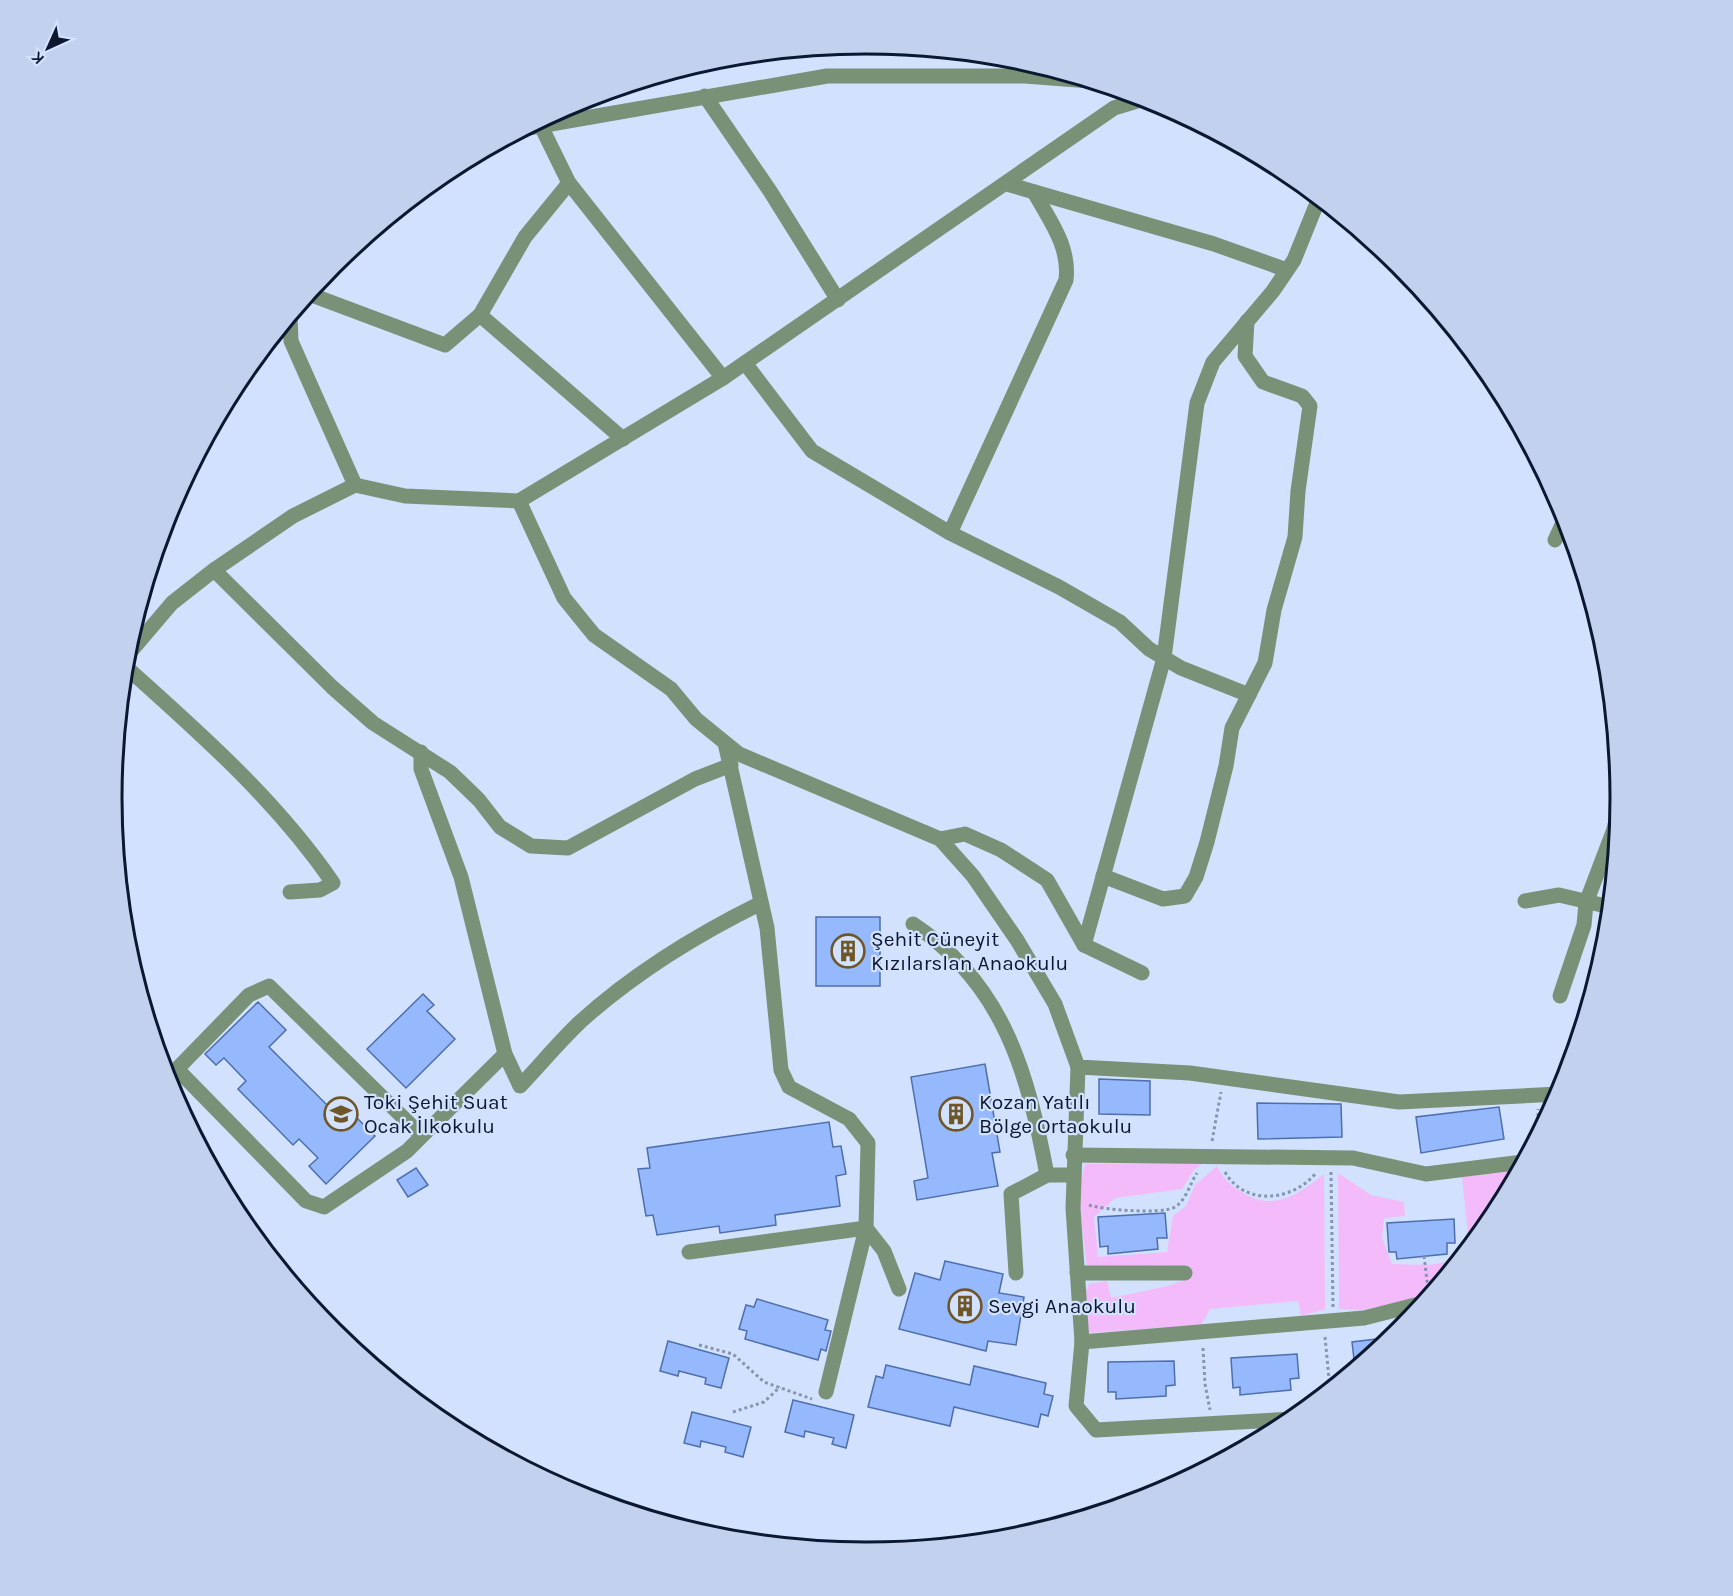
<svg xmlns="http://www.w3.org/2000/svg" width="1733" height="1596" viewBox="0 0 1733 1596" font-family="Karla,sans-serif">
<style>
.green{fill:#f3bbfa}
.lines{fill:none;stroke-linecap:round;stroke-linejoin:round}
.stream{stroke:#54cbd5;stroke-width:5}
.building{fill:#95b9fc;stroke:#4e6eac;stroke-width:1.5}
.path{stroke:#8694af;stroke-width:3;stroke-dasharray:3 3;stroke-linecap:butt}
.minor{stroke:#799177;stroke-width:15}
.labels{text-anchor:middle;stroke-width:4.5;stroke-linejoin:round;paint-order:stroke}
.poi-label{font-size:21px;fill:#0b1830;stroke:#d2e1fd;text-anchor:start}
.rim{fill:none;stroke:#0b1830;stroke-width:3}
</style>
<rect width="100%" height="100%" fill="#d2e1fd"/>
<g class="green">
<path d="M1203 1163 1194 1170 1182 1189 1115 1198 1094 1217 1098 1257 1167 1252 1173 1216 1186 1206 1195 1185 1217 1166C1224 1180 1230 1185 1243 1193 1274 1212 1299 1194 1324 1174L1325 1309 1301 1316 1298 1301 1210 1309 1201 1325 1087 1333 1086 1291 1089 1284 1107 1281 1111 1298 1168 1286 1190 1278 1188 1265 1087 1267 1078 1193 1085 1164Z"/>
<path d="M1519 1170 1494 1217 1432 1293 1395 1304 1361 1310 1339 1309 1338 1173 1371 1195 1404 1202 1405 1216 1384 1218 1382 1238 1392 1264C1423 1264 1448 1271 1469 1244L1462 1177Z"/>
</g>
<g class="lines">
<polyline class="stream" points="660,76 772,57 846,52 1005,57"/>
</g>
<g class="building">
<rect x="816" y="917" width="64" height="69"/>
<polygon points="423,994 434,1005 427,1011 455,1039 406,1088 367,1049"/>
<polygon points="258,1002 286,1030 269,1047 333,1111 341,1102 375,1136 326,1184 309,1166 318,1158 299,1139 293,1145 238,1089 246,1081 224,1058 216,1065 205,1054"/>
<polygon points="985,1064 1000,1152 992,1153 998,1186 917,1200 914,1181 928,1178 911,1077"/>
<polygon points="1099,1079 1150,1081 1150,1115 1099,1114"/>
<polygon points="1257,1103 1341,1104 1342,1137 1258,1139"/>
<polygon points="1499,1107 1504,1139 1421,1153 1416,1117"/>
<polygon points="829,1122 833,1147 841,1146 846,1174 836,1176 840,1206 775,1215 776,1225 720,1233 719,1226 657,1235 653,1215 646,1216 638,1169 650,1168 647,1148"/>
<polygon points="416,1168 428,1185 408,1197 397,1180"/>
<polygon points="1165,1213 1167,1238 1157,1238 1158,1249 1108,1254 1108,1246 1100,1247 1098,1217"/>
<polygon points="1454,1219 1455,1243 1447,1243 1447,1254 1397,1259 1396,1252 1389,1252 1387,1223"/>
<polygon points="945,1261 1003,1274 999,1293 1024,1297 1016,1345 988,1341 986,1351 899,1329 915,1273 940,1280"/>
<polygon points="757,1299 828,1320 825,1330 831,1331 826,1351 821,1349 818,1360 745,1339 747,1331 739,1329 746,1305 754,1307"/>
<polygon points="1393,1337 1355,1368 1352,1342"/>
<polygon points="668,1341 729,1358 721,1388 705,1384 706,1378 679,1371 678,1376 660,1371"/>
<polygon points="1297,1354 1299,1378 1290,1379 1291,1390 1240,1395 1240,1387 1233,1388 1231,1358"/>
<polygon points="1174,1361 1175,1385 1166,1386 1166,1396 1116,1399 1116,1392 1108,1392 1108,1362"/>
<polygon points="886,1365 970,1385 974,1366 1046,1383 1044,1394 1053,1396 1048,1416 1041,1414 1038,1427 954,1407 950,1426 868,1407 876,1376 883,1378"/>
<polygon points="793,1400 854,1415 846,1448 832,1444 834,1438 805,1431 804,1437 785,1432"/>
<polygon points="692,1412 751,1427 743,1457 725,1452 726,1447 701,1441 700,1447 684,1443"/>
</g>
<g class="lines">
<g class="path">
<polyline points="1538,1134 1538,1109"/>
<polyline points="1212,1141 1221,1092"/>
<path d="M1225 1172C1245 1207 1293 1201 1316 1173"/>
<polyline points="1331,1172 1333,1307"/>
<path d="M1089 1205C1103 1210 1159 1214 1173 1208 1186 1202 1190 1183 1197 1173"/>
<polyline points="1424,1256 1428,1289"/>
<polyline points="1325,1337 1330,1389"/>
<polyline points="699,1345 733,1354 764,1382 812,1399"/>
<polyline points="1203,1348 1205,1384 1210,1410"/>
<polyline points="733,1412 764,1402 780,1387"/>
</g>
<g class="minor">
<polyline points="705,96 770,191 838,300"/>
<polyline points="539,122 569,183 723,378"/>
<polyline points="528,128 827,76 1025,76 1090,81"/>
<polyline points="1007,184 1214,244 1287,270"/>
<polyline points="309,294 445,345 480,315 525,237 569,183"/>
<polyline points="480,315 623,439"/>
<polyline points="290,316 291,341 355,485"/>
<polyline points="273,338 290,319"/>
<polyline points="745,363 812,451 950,533 1059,587 1120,622 1149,649 1181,668 1249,695"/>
<polyline points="519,501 564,598 594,635 671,689 696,719 739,754 940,839 973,876 1017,940 1055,1004 1078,1067 1190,1073 1399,1102 1559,1094"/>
<path d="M950 533 1066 280C1070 246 1050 221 1034 192"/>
<polyline points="1555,540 1566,516"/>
<polyline points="214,570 332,687 373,723 450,772 479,800 500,827 531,846 568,848 695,779 731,765"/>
<polyline points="126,657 172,603 214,570 293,516 355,485 405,496 519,501 723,378 1114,108 1147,98"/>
<path d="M125 666C200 733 276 800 333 883L320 890 290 892"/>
<polyline points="725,743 767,928 781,1070 789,1087 849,1119 868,1143 866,1228 826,1392"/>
<path d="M421 752V769L461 877 505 1054 520 1086C540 1065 559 1042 580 1022 634 973 696 935 761 903"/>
<polyline points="940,839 965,834 1001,850 1047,880 1084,945 1142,973"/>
<polyline points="1103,876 1163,899 1185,896 1196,877 1207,842 1226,766 1232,728 1265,663 1274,610 1295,537 1298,491 1310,406 1302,396 1263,382 1245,356 1247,321"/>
<polyline points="121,886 123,908"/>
<polyline points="1525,901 1559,895 1610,907"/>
<path d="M913 924C1004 984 1028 1074 1047 1175H1073"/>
<polyline points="1084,945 1164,658 1197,403 1213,362 1273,291 1294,260 1319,198"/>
<polyline points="1560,996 1584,925 1586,903 1613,832 1621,803"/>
<polyline points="1078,1067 1073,1208 1082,1342 1076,1406 1096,1430 1293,1419"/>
<polyline points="422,1136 407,1151 324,1207 306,1201 177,1069 249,995 269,986 422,1136 505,1054"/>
<polyline points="1073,1155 1353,1158 1426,1174 1523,1162"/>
<polyline points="689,1252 866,1228 884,1251 899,1289"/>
<polyline points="1016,1273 1011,1194 1047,1175"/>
<polyline points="1077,1273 1185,1273"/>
<polyline points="1082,1342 1364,1318 1423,1303"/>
</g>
</g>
<defs>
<symbol id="building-ring" viewBox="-11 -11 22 22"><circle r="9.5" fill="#d2e1fd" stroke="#6e5627" stroke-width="1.5"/><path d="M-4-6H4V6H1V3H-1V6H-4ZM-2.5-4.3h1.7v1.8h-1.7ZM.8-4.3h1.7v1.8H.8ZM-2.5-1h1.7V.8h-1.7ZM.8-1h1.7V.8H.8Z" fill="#6e5627"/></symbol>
<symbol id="school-ring" viewBox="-11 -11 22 22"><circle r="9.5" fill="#d2e1fd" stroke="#6e5627" stroke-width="1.5"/><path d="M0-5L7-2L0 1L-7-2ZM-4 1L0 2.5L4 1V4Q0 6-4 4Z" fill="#6e5627"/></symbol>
</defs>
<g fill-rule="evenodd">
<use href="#building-ring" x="829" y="932" width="38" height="38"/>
<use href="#school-ring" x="322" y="1095" width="38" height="38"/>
<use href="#building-ring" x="937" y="1095" width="38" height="38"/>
<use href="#building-ring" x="946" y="1287" width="38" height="38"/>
</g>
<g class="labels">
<g class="poi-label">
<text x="871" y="946">Şehit Cüneyit<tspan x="871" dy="24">Kızılarslan Anaokulu</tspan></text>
<text x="364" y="1109">Toki Şehit Suat<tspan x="364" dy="24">Ocak İlkokulu</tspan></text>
<text x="979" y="1109">Kozan Yatılı<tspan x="979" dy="24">Bölge Ortaokulu</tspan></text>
<text x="988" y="1313">Sevgi Anaokulu</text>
</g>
</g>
<path d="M0 0H1733V1596H0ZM122 798a744 744 0 1 1 1488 0a744 744 0 1 1-1488 0Z" fill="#c2d1ed" fill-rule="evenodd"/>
<path class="rim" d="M122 798a744 744 0 1 1 1488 0a744 744 0 1 1-1488 0Z"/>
<g transform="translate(48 48) rotate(225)" stroke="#d2e1fd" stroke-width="4.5" paint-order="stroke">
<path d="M0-4.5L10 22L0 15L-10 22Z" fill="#0b1830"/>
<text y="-9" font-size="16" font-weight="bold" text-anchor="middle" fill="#0b1830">K</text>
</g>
</svg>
